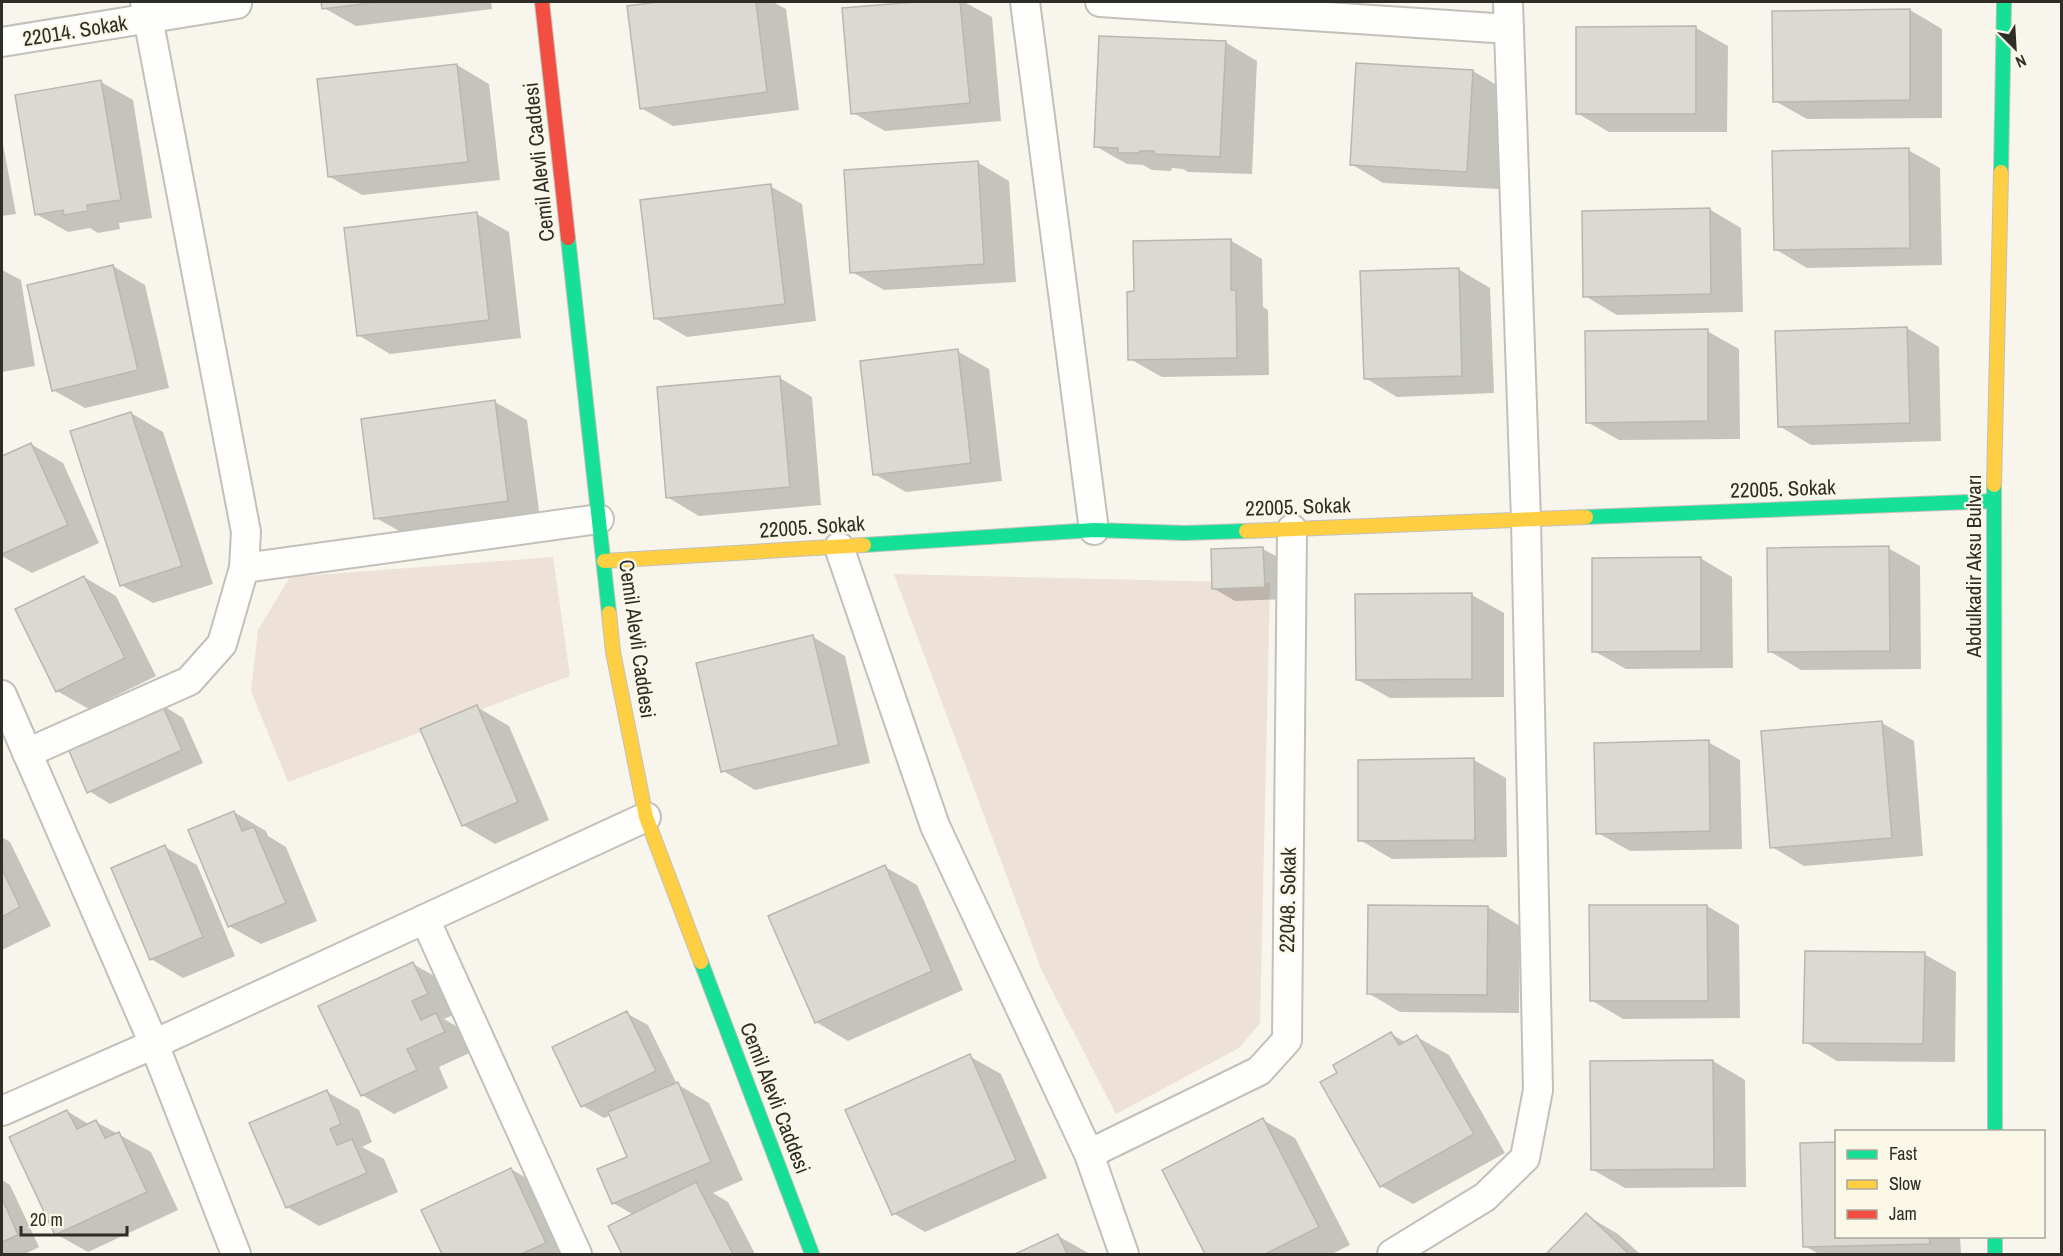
<svg xmlns="http://www.w3.org/2000/svg" width="2063" height="1256" viewBox="0 0 2063 1256" font-family="'Archivo Narrow',sans-serif">
<style>
.green{fill:#eee1d7}
.shadow{fill:#0003}
.building{fill:#dadad3;stroke:#b8b7b1;stroke-width:1.5}
.lines{fill:none;stroke-linecap:round;stroke-linejoin:round}
.street-casing{stroke:#c2c0b9;stroke-width:32}
.fast-casing{stroke:#c2c0b9;stroke-width:16}
.slow-casing{stroke:#c2c0b9;stroke-width:16}
.jam-casing{stroke:#c2c0b9;stroke-width:16}
.street{stroke:#fefefc;stroke-width:28}
.fast{stroke:#16e098;stroke-width:14}
.slow{stroke:#ffcf43;stroke-width:14}
.jam{stroke:#f24e42;stroke-width:14}
.labels{text-anchor:middle;stroke-width:4.5;stroke-linejoin:round;paint-order:stroke}
.street-label{font-size:21px;fill:#2f2d27;stroke:#fcf8e7}
</style>
<rect width="100%" height="100%" fill="#f7f5ec"/>
<g class="green">
<polygon points="553,557 570,676 288,782 251,691 258,630 290,577"/>
<polygon points="894,574 1270,583 1260,1023 1239,1048 1116,1114 1042,971"/>
</g>
<g class="shadow">
<polygon points="323,2 491,2 492,9 356,26 324,8"/>
<polygon points="670,2 773,2 786,9 799,110 673,126 641,108 629,7"/>
<polygon points="932,2 964,2 992,17 1001,121 885,131 853,113 844,10"/>
<polygon points="1910,10 1942,29 1942,118 1807,119 1775,101"/>
<polygon points="1696,28 1728,46 1727,132 1609,132 1577,113"/>
<polygon points="1225,42 1257,61 1252,174 1188,172 1183,169 1172,168 1171,171 1152,170 1143,165 1127,164 1095,146"/>
<polygon points="457,65 489,84 500,180 362,195 330,177"/>
<polygon points="1357,65 1473,71 1505,90 1499,189 1383,183 1351,164"/>
<polygon points="101,82 133,100 152,218 119,223 120,229 98,233 90,228 68,232 36,214"/>
<polygon points="2,139 16,214 2,216"/>
<polygon points="1908,150 1940,168 1942,265 1807,268 1775,249"/>
<polygon points="977,162 1009,181 1016,282 884,290 852,272"/>
<polygon points="770,186 802,204 816,321 687,337 655,318"/>
<polygon points="1709,209 1741,228 1743,312 1617,315 1585,296"/>
<polygon points="477,214 509,232 521,338 390,354 358,335"/>
<polygon points="1230,240 1262,259 1263,307 1268,310 1269,375 1162,377 1130,359 1135,292"/>
<polygon points="113,266 145,285 169,388 85,408 53,390"/>
<polygon points="1458,269 1490,288 1494,393 1397,397 1365,378"/>
<polygon points="2,270 21,280 35,366 2,372"/>
<polygon points="1907,328 1939,347 1941,441 1811,445 1779,426 1776,332"/>
<polygon points="1707,331 1739,349 1740,439 1619,440 1587,422"/>
<polygon points="957,351 989,369 1002,481 906,492 874,474"/>
<polygon points="780,378 812,397 821,505 699,516 667,497"/>
<polygon points="495,402 527,420 540,518 408,536 376,518"/>
<polygon points="131,413 163,432 213,584 153,603 121,585"/>
<polygon points="31,444 63,463 99,543 32,573 2,556 2,458"/>
<polygon points="1888,548 1920,566 1921,669 1801,670 1769,651"/>
<polygon points="1263,549 1285,561 1286,599 1235,601 1213,588 1212,550"/>
<polygon points="1700,558 1732,577 1733,668 1626,669 1594,651"/>
<polygon points="84,577 116,596 156,676 89,709 57,691"/>
<polygon points="1472,595 1504,613 1504,697 1390,698 1358,680"/>
<polygon points="813,637 845,656 870,763 755,790 723,771"/>
<polygon points="162,705 183,718 203,763 110,804 89,791"/>
<polygon points="477,707 509,726 549,820 495,844 463,825"/>
<polygon points="1882,723 1914,741 1923,856 1804,866 1772,847"/>
<polygon points="1708,742 1740,760 1742,849 1630,851 1598,833"/>
<polygon points="1474,760 1506,778 1507,857 1392,859 1360,840"/>
<polygon points="234,812 266,831 268,836 286,847 317,921 261,944 229,926"/>
<polygon points="2,837 10,842 51,926 2,950"/>
<polygon points="165,847 197,865 235,956 183,978 151,959"/>
<polygon points="885,867 917,885 963,990 848,1041 816,1022"/>
<polygon points="1707,906 1739,925 1740,1018 1623,1019 1591,1000 1591,907"/>
<polygon points="1488,907 1520,926 1519,1013 1400,1012 1368,993"/>
<polygon points="1924,954 1956,972 1955,1062 1837,1061 1805,1042"/>
<polygon points="413,964 445,982 460,1012 444,1019 468,1033 476,1050 439,1067 448,1088 394,1114 362,1095"/>
<polygon points="626,1013 648,1025 677,1084 709,1103 743,1180 713,1193 728,1202 755,1254 624,1254 610,1227 634,1215 613,1203 629,1157 611,1115 604,1118 583,1106"/>
<polygon points="1391,1034 1407,1043 1417,1037 1449,1055 1505,1153 1413,1204 1381,1186 1339,1073"/>
<polygon points="969,1056 1001,1074 1047,1178 925,1232 893,1213"/>
<polygon points="1713,1061 1745,1080 1746,1187 1625,1188 1593,1170"/>
<polygon points="327,1092 359,1110 372,1142 362,1147 384,1159 398,1192 319,1226 287,1207"/>
<polygon points="67,1111 90,1125 96,1122 151,1152 178,1210 88,1252 56,1234"/>
<polygon points="1263,1120 1295,1138 1350,1245 1332,1254 1207,1254 1164,1170"/>
<polygon points="1836,1143 1836,1236 1960,1236 1961,1254 1819,1254 1804,1246 1802,1145"/>
<polygon points="511,1169 543,1188 574,1254 443,1254 423,1210"/>
<polygon points="2,1180 10,1185 39,1247 25,1254 2,1254"/>
<polygon points="1586,1215 1618,1234 1640,1254 1549,1254"/>
<polygon points="1058,1236 1090,1254 1018,1254"/>
</g>
<g class="building">
<polygon points="321,2 379,2 322,9"/>
<polygon points="658,2 756,2 767,92 640,109 627,6"/>
<polygon points="915,2 960,2 970,103 851,114 842,8"/>
<polygon points="1910,9 1910,100 1773,102 1772,11"/>
<polygon points="1696,26 1696,114 1576,114 1576,27"/>
<polygon points="1099,36 1226,41 1220,157 1154,154 1154,151 1140,151 1140,153 1118,153 1118,148 1094,147"/>
<polygon points="1356,63 1473,70 1467,172 1350,165"/>
<polygon points="457,64 468,162 328,177 317,79"/>
<polygon points="101,80 121,200 87,205 88,211 64,215 63,210 35,215 15,95"/>
<polygon points="1909,148 1910,248 1774,250 1772,151"/>
<polygon points="978,161 984,264 850,273 844,170"/>
<polygon points="771,184 785,304 654,319 640,200"/>
<polygon points="1710,208 1711,294 1583,297 1582,211"/>
<polygon points="477,212 489,320 357,336 344,228"/>
<polygon points="1231,239 1231,290 1236,290 1237,358 1128,360 1127,292 1134,291 1133,241"/>
<polygon points="113,265 138,370 52,391 27,285"/>
<polygon points="1459,268 1462,376 1364,379 1360,271"/>
<polygon points="1907,327 1910,423 1778,427 1775,331"/>
<polygon points="1708,329 1708,421 1586,423 1585,331"/>
<polygon points="958,349 971,463 873,475 860,361"/>
<polygon points="780,376 790,487 666,498 657,387"/>
<polygon points="495,400 508,501 374,519 361,419"/>
<polygon points="131,412 182,566 120,586 70,431"/>
<polygon points="31,443 68,525 2,554 2,456"/>
<polygon points="1889,546 1890,651 1768,652 1767,548"/>
<polygon points="1263,547 1265,587 1212,589 1211,549"/>
<polygon points="1701,557 1701,651 1592,652 1592,558"/>
<polygon points="84,576 125,658 56,692 15,609"/>
<polygon points="1472,593 1472,679 1356,680 1355,594"/>
<polygon points="813,635 839,745 721,772 696,663"/>
<polygon points="162,704 182,750 87,793 67,746"/>
<polygon points="477,705 518,802 462,826 420,729"/>
<polygon points="1882,721 1892,838 1770,848 1761,731"/>
<polygon points="1709,740 1710,831 1596,834 1594,743"/>
<polygon points="1474,758 1475,840 1358,841 1358,760"/>
<polygon points="234,811 242,831 254,827 286,903 228,927 188,830"/>
<polygon points="165,845 203,937 150,960 111,868"/>
<polygon points="885,865 932,971 815,1023 768,916"/>
<polygon points="2,869 20,907 2,917"/>
<polygon points="1368,905 1488,906 1487,995 1367,994"/>
<polygon points="1589,905 1707,905 1708,1001 1590,1001"/>
<polygon points="1805,951 1925,952 1923,1044 1803,1043"/>
<polygon points="413,962 428,994 412,1001 421,1020 436,1013 445,1032 407,1049 417,1070 361,1096 318,1006"/>
<polygon points="627,1011 656,1071 581,1107 552,1047"/>
<polygon points="1391,1032 1399,1045 1417,1035 1474,1134 1380,1187 1320,1082 1337,1073 1333,1065"/>
<polygon points="970,1054 1016,1160 892,1215 845,1110"/>
<polygon points="1713,1060 1714,1169 1591,1170 1590,1061"/>
<polygon points="678,1082 711,1162 612,1204 597,1169 627,1157 608,1112"/>
<polygon points="327,1090 341,1124 330,1129 337,1145 352,1139 367,1173 286,1208 249,1123"/>
<polygon points="67,1110 77,1129 96,1120 105,1138 119,1132 147,1192 55,1235 9,1137"/>
<polygon points="1263,1118 1319,1227 1265,1254 1205,1254 1162,1170"/>
<polygon points="1836,1142 1836,1236 1929,1236 1930,1244 1803,1247 1800,1143"/>
<polygon points="511,1168 546,1243 521,1254 442,1254 421,1210"/>
<polygon points="696,1182 733,1254 622,1254 608,1226"/>
<polygon points="2,1198 18,1235 2,1242"/>
<polygon points="1586,1213 1629,1254 1546,1254"/>
<polygon points="1058,1234 1067,1254 1015,1254"/>
</g>
<g class="lines">
<defs>
<g id="street">
<polyline points="1025,2 1094,530"/>
<polyline points="1100,2 1509,29"/>
<polyline points="2,42 237,4"/>
<polyline points="839,547 935,826 1089,1154 1124,1254"/>
<polyline points="244,568 599,519"/>
<polyline points="2,695 154,1044 236,1254"/>
<polyline points="27,753 189,681 222,644 244,568 246,532 145,2"/>
<polyline points="425,919 577,1254"/>
<polyline points="2,1111 154,1044 646,817"/>
<polyline points="1089,1154 1259,1071 1287,1040 1292,529"/>
<polyline points="1392,1254 1485,1197 1525,1158 1538,1090 1526,520 1508,2"/>
</g>
<g id="fast">
<polyline points="2001,172 2004,2"/>
<polyline points="568,238 609,613"/>
<polyline points="1994,485 1995,1132"/>
<polyline points="1586,517 1994,501"/>
<polyline points="864,545 1094,530 1184,533 1246,531"/>
<polyline points="701,962 812,1254"/>
<polyline points="1995,1236 1995,1254"/>
</g>
<g id="slow">
<polyline points="1994,485 2001,172"/>
<polyline points="1246,531 1586,517"/>
<polyline points="604,561 864,545"/>
<polyline points="609,613 613,652 646,817 701,962"/>
</g>
<polyline id="jam" points="542,2 568,238"/>
</defs>
<use href="#street" class="street-casing"/>
<use href="#fast" class="fast-casing"/>
<use href="#slow" class="slow-casing"/>
<use href="#jam" class="jam-casing"/>
<use href="#street" class="street"/>
<use href="#fast" class="fast"/>
<use href="#slow" class="slow"/>
<use href="#jam" class="jam"/>
</g>
<g class="labels">
<g class="street-label">
<text transform="translate(75 31) rotate(-9)" y="7">22014. Sokak</text>
<text transform="translate(539 162) rotate(-96)" y="7">Cemil Alevli Caddesi</text>
<text transform="translate(1783 489) rotate(-2)" y="7">22005. Sokak</text>
<text transform="translate(1298 507) rotate(-2)" y="7">22005. Sokak</text>
<text transform="translate(812 527) rotate(-4)" y="7">22005. Sokak</text>
<text transform="translate(1974 566) rotate(-90)" y="7">Abdulkadir Aksu Bulvarı</text>
<text transform="translate(637 639) rotate(82)" y="7">Cemil Alevli Caddesi</text>
<text transform="translate(1288 900) rotate(-89)" y="7">22048. Sokak</text>
<text transform="translate(775 1098) rotate(69)" y="7">Cemil Alevli Caddesi</text>
</g>
</g>
<rect width="2063" height="1256" fill="none" stroke="#2f2d27" stroke-width="6"/>
<rect x="1835" y="1130" width="210" height="108" fill="#fcf8e7" stroke="#aaa79a" stroke-width="1.5"/>
<rect x="1847" y="1150" width="30" height="9" fill="#16e098" stroke="#aaa79a" stroke-width="1.5"/>
<text x="1889" y="1160" font-size="18" fill="#2f2d27">Fast</text>
<rect x="1847" y="1180" width="30" height="9" fill="#ffcf43" stroke="#aaa79a" stroke-width="1.5"/>
<text x="1889" y="1190" font-size="18" fill="#2f2d27">Slow</text>
<rect x="1847" y="1210" width="30" height="9" fill="#f24e42" stroke="#aaa79a" stroke-width="1.5"/>
<text x="1889" y="1220" font-size="18" fill="#2f2d27">Jam</text>
<g transform="translate(2015 48) rotate(156)" stroke="#fcf8e7" stroke-width="4.5" paint-order="stroke">
<path d="M0-4.5L10 22L0 15L-10 22Z" fill="#2f2d27"/>
<text y="-9" font-size="16" font-weight="bold" text-anchor="middle" fill="#2f2d27">N</text>
</g>
<path d="M21 1226v9h106v-9" fill="none" stroke="#2f2d27" stroke-width="3"/>
<text x="30" y="1226" font-size="18" fill="#2f2d27" stroke="#fcf8e7" stroke-width="4.5" paint-order="stroke">20 m</text>
</svg>
